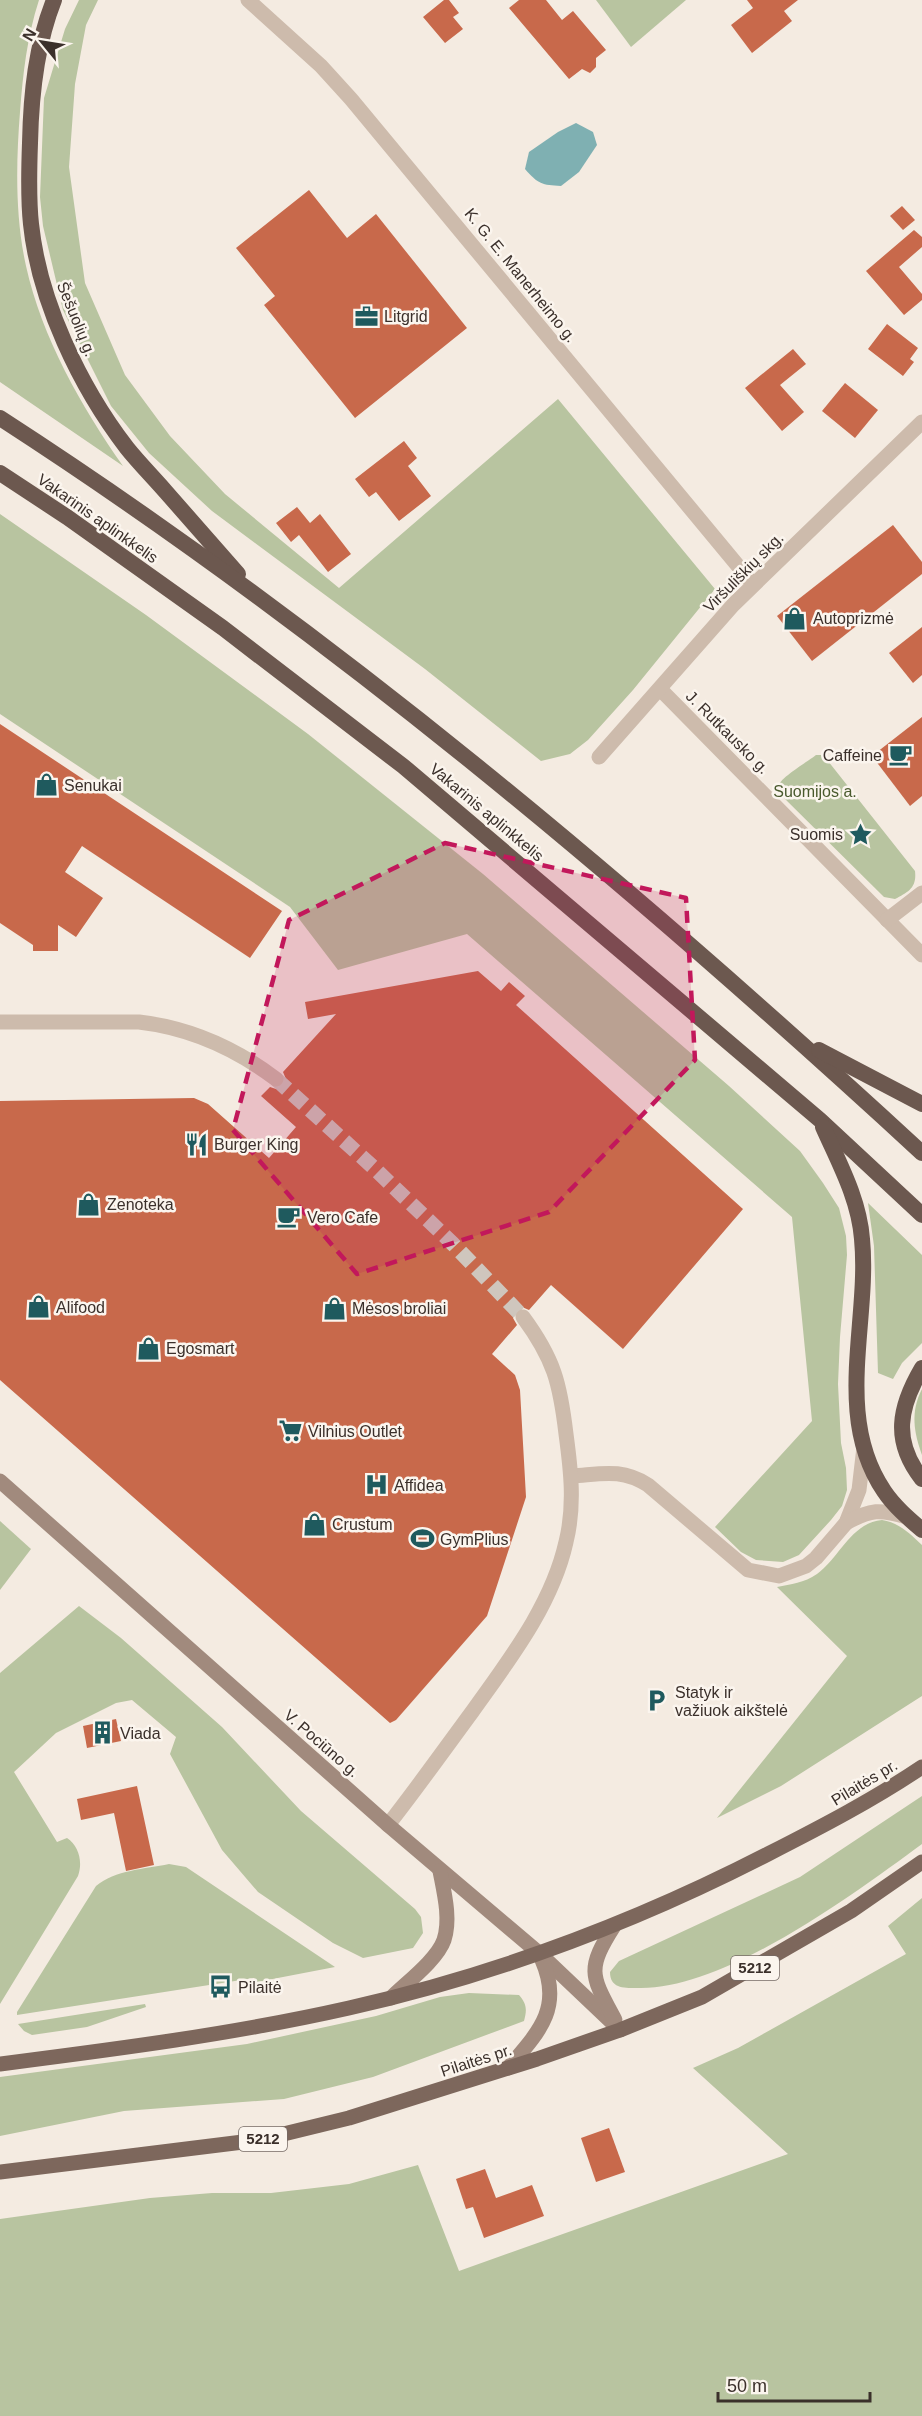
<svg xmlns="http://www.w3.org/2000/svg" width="922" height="2416" viewBox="0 0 922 2416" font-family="Helvetica,sans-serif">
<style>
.green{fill:#b8c4a0}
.water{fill:#7fb0b2}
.building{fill:#c8694b}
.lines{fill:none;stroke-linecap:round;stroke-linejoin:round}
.minor-tunnel{stroke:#cfc6bd;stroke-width:15;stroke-dasharray:15 8;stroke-linecap:butt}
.minor{stroke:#cdbbac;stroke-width:15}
.secondary{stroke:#a18a7d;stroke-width:15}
.primary{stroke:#7d675c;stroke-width:15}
.trunk{stroke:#6c584f;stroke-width:16}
.marked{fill:#c2185b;fill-opacity:0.2;stroke:#c2185b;stroke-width:4.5;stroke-dasharray:12 8;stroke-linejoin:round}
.labels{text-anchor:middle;stroke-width:5;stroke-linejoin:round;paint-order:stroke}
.shield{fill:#fbf5ee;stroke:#756b66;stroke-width:1.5}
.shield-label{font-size:15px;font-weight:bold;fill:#3b302b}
.street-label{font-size:16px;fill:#3b302b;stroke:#fbf5ee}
.poi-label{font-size:16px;fill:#3b302b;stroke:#fbf5ee;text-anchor:start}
.park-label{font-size:16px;fill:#4a5a2e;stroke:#fbf5ee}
</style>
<rect width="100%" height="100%" fill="#f4ebe1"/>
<g class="green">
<path d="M0 0H39C27 37 23 73 20 112 16 163 15 216 26 266 42 338 81 406 123 466L0 382Z"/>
<polygon points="79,0 98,0 86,25 75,84 69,167 85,283 125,375 170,436 225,494 339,588 558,399 715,589 633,690 588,740 570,754 541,761 425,669 212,511 149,453 111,406 63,310 43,226 40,197 44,98 65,29"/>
<polygon points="596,0 686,0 631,47"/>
<polygon points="0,514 146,615 308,734 483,874 729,1086 800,1151 823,1183 839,1208 846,1236 847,1255 840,1337 838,1384 841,1443 846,1468 847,1490 842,1506 831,1520 799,1555 783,1562 756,1560 741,1552 715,1527 812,1421 792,1217 467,934 338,970 290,907 0,714"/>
<path d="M816 755H821L828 761 915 871C917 888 908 892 895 899L884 897 782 796C781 794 778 790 778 787 779 778 809 761 816 755Z"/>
<polygon points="868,1203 922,1255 922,1343 902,1363 893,1379 878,1373 874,1246"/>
<path d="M922 1389V1455C914 1433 910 1412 922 1389Z"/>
<path d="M882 1520C900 1523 910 1534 922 1545V1696L781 1786 717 1818 847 1656 777 1587C791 1584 804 1583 817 1574 840 1557 851 1523 882 1520Z"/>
<polygon points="0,1521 31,1549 0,1590"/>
<path d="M79 1606 121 1638 222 1727 301 1811 415 1909 421 1917 423 1933 413 1948 363 1958 333 1943 258 1892 222 1850 170 1754 176 1737 132 1700 116 1703 56 1733 14 1772 57 1842 67 1838C79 1846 83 1862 78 1876L0 2004V1673Z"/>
<path d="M922 1796V1844C854 1894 722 1992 636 1988 623 1988 610 1988 610 1972L619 1961 800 1877Z"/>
<path d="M169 1864 186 1867 335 1967 257 1982 254 1978 17 2015V2012L96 1886C115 1870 145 1869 169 1864Z"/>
<polygon points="922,1898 922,2416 0,2416 0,2219 150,2198 212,2193 271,2193 349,2184 418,2165 459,2271 788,2154 693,2068 738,2048 906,1954 888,1926"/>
<path d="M469 1993 519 1995C527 2004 527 2010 524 2021L373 2077 284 2099 124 2111 0 2136V2077L247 2044 376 2016 440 1997Z"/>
<polygon points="145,2004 146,2007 87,2027 32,2035 24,2031 18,2024"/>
</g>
<path class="water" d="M576 123 593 132 597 145 579 172 561 186C542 185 538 184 525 169L529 152 558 132Z"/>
<g class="building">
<polygon points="444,0 449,0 459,13 453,17 463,29 445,43 423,17"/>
<polygon points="519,0 546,0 562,20 573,11 606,50 596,58 596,67 590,73 582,69 569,79 509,8"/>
<polygon points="747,0 798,0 784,11 792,21 752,53 731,25 753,8"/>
<polygon points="309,190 347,238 376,214 467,328 355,418 264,305 275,296 236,248"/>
<polygon points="902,206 915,220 903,230 890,216"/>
<polygon points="914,230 922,237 922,247 899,267 922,294 922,300 904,315 866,271"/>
<polygon points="887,324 918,348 910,359 914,362 903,376 868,349"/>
<polygon points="793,349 806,364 780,385 804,412 782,431 745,388"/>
<polygon points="845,383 878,410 855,438 822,411"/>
<polygon points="404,441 417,458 408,466 431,496 399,521 376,492 369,497 355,479"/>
<polygon points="297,507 310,523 320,514 351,554 328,572 299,535 291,542 276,523"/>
<polygon points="893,525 922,562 922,574 812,661 777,616"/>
<polygon points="922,627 922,675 913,683 889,653"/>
<polygon points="922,717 922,796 910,806 872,756"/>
<polygon points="0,724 282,911 250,958 82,846 65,872 103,898 76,937 58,925 58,951 33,951 33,945 0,923"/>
<polygon points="478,971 501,991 509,982 525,996 516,1005 743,1209 623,1349 551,1285 529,1310 522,1307 514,1312 513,1318 517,1325 492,1354 515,1375 520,1390 526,1497 487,1616 396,1720 390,1723 0,1380 0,1101 194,1098 208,1104 269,1158 296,1127 261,1096 270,1087 276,1089 284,1085 286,1079 283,1072 336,1014 308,1019 305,1002"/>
<polygon points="116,1719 121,1741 87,1748 83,1726"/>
<polygon points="137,1786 154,1865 126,1871 114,1813 81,1820 77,1799"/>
<polygon points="609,2128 625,2172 596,2182 581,2138"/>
<polygon points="485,2169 496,2198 532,2185 544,2216 484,2238 473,2207 466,2209 456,2179"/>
</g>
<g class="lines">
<polyline class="minor-tunnel" points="276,1079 374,1168 453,1244 523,1317"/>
<g class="minor">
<polyline points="248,0 321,66 351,99 753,584"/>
<polyline points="660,689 922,955"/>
<polyline points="599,757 733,605 922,422"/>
<polyline points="887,920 922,893"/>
<path d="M0 1022H139C191 1028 235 1048 276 1079"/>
<path d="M572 1476C602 1474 621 1468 648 1485L748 1570 779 1576 806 1566 816 1558 846 1523 859 1490 864 1447"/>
<path d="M846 1523C871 1509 880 1509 907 1517"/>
<path d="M388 1825C417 1788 444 1750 472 1712 509 1660 552 1605 566 1542 575 1506 571 1471 566 1434 560 1383 554 1359 523 1317"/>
</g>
<g class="secondary">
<polyline points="0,1481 388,1825 540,1954 620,2030"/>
<path d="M614 1926C586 1970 591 1975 615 2020"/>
<path d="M391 1998C406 1983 437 1960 444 1940 451 1919 444 1892 440 1871"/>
<path d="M508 2068C539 2032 563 2008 542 1960"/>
</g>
<g class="primary">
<path d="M0 2064C117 2049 234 2034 349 2008 495 1975 636 1922 768 1854 821 1827 873 1800 922 1767"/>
<polyline points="0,2172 259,2140 349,2118 537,2059 620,2030 702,1997 851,1911 922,1862"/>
</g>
<g class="trunk">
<path d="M54 0C36 45 31 94 30 143 29 170 28 197 31 224 39 301 80 387 127 448 139 463 153 477 166 492 190 519 214 547 238 574"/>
<path d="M0 418C331 632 633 887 922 1153"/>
<polyline points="0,473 67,517 223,628 403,766 820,1120 922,1215"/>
<polyline points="819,1050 922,1104"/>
<path d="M823 1127C839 1163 859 1199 862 1239 870 1321 833 1416 884 1491 894 1506 908 1518 922 1530"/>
<path d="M922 1368C899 1407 892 1441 922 1479"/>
</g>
</g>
<path class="marked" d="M445 843 686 898 695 1060 549 1212 357 1274 233 1130 289 920Z"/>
<defs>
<symbol id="office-bare" viewBox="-9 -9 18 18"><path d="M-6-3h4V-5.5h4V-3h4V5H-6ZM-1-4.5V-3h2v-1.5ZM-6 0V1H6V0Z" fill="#1f5a5e" stroke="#fbf5ee" stroke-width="2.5" paint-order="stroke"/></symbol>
<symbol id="shop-bare" viewBox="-9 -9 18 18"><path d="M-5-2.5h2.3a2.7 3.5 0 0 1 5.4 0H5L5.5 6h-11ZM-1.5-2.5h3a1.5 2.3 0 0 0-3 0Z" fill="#1f5a5e" stroke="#fbf5ee" stroke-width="2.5" paint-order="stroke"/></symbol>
<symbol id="cafe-bare" viewBox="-9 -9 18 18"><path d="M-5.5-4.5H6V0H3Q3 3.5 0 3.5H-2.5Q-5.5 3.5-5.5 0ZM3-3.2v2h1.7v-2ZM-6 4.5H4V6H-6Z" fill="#1f5a5e" stroke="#fbf5ee" stroke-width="2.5" paint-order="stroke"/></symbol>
<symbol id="sight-bare" viewBox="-9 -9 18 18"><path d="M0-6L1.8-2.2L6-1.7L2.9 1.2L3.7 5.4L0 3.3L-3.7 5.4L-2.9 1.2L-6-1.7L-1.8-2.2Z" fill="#1f5a5e" stroke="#fbf5ee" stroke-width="2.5" paint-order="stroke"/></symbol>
<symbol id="restaurant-bare" viewBox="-9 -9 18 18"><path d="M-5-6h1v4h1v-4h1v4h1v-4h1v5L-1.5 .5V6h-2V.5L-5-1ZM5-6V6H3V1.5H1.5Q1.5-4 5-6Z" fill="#1f5a5e" stroke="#fbf5ee" stroke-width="2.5" paint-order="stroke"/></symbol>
<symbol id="supermarket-bare" viewBox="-9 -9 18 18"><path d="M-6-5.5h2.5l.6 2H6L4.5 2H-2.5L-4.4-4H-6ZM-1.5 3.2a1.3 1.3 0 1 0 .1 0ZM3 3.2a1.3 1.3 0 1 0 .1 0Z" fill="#1f5a5e" stroke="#fbf5ee" stroke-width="2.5" paint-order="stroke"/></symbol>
<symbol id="hospital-bare" viewBox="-9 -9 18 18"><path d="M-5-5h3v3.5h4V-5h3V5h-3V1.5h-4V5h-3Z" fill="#1f5a5e" stroke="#fbf5ee" stroke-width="2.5" paint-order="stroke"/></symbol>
<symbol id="stadium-bare" viewBox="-9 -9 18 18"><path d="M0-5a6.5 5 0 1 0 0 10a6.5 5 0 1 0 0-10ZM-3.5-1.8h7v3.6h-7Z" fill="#1f5a5e" stroke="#fbf5ee" stroke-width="2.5" paint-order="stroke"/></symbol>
<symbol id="parking-bare" viewBox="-9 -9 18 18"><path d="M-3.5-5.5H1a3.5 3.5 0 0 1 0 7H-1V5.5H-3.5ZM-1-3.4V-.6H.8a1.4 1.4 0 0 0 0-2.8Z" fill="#1f5a5e" stroke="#fbf5ee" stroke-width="2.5" paint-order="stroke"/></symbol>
<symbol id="building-bare" viewBox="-9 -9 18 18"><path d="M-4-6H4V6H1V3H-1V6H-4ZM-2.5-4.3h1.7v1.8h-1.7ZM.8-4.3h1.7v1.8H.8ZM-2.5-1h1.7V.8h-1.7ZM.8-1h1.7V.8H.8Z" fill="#1f5a5e" stroke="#fbf5ee" stroke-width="2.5" paint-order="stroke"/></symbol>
<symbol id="bus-bare" viewBox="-9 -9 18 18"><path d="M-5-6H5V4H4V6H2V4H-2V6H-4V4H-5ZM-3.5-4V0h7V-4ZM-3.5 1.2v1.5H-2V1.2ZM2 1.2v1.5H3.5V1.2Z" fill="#1f5a5e" stroke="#fbf5ee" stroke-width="2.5" paint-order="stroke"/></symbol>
</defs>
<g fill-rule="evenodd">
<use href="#office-bare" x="350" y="300" width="33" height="33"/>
<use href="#shop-bare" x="778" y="602" width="33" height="33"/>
<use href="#cafe-bare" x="884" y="738" width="33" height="33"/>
<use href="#shop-bare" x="30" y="768" width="33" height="33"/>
<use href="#sight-bare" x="844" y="818" width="33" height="33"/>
<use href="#restaurant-bare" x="180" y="1128" width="33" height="33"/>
<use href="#shop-bare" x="72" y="1188" width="33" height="33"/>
<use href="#cafe-bare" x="272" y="1200" width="33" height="33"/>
<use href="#shop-bare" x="22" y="1290" width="33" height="33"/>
<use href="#shop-bare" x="318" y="1292" width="33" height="33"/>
<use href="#shop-bare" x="132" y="1332" width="33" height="33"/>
<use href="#supermarket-bare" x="274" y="1414" width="33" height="33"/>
<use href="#hospital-bare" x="360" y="1468" width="33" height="33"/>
<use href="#shop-bare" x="298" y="1508" width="33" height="33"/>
<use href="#stadium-bare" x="406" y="1522" width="33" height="33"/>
<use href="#parking-bare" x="640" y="1684" width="33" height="33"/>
<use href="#building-bare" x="86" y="1716" width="33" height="33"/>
<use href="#bus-bare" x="204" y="1970" width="33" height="33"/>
</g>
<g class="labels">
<g class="shield">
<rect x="731" y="1956" width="48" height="24" rx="4.5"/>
<rect x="239" y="2127" width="48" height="24" rx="4.5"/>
</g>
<g class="shield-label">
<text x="755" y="1973">5212</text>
<text x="263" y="2144">5212</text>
</g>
<g class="street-label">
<text transform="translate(521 275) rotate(51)" y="6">K. G. E. Manerheimo g.</text>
<text transform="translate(77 319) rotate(68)" y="6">Šešuolių g.</text>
<text transform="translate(98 518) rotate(35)" y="6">Vakarinis aplinkkelis</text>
<text transform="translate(743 572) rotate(-45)" y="6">Viršuliškių skg.</text>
<text transform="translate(728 732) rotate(45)" y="6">J. Rutkausko g.</text>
<text transform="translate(487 812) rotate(40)" y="6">Vakarinis aplinkkelis</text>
<text transform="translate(322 1743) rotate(41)" y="6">V. Pociūno g.</text>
<text transform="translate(864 1782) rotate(-31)" y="6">Pilaitės pr.</text>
<text transform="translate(476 2060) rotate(-18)" y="6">Pilaitės pr.</text>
</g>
<g class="poi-label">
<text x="384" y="322">Litgrid</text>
<text x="813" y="624">Autoprizmė</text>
<text x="882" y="761" text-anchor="end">Caffeine</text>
<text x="64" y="791">Senukai</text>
<text x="843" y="840" text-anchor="end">Suomis</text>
<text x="214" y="1150">Burger King</text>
<text x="107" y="1210">Zenoteka</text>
<text x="307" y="1223">Vero Cafe</text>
<text x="56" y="1313">Alifood</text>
<text x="352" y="1314">Mėsos broliai</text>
<text x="166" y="1354">Egosmart</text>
<text x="308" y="1437">Vilnius Outlet</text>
<text x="394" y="1491">Affidea</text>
<text x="332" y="1530">Crustum</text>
<text x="440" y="1545">GymPlius</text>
<text x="675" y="1698">Statyk ir<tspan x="675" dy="18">važiuok aikštelė</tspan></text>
<text x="120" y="1739">Viada</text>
<text x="238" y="1993">Pilaitė</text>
</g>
<g class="park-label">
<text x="815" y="797">Suomijos a.</text>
</g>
</g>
<g transform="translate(42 42) rotate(300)" stroke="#fbf5ee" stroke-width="4.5" paint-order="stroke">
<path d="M0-4.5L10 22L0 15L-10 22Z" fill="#3b302b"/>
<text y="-9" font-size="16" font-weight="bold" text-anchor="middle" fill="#3b302b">N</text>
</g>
<path d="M718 2392v9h152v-9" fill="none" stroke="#3b302b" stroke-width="3"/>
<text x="727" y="2392" font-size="18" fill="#3b302b" stroke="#fbf5ee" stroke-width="4.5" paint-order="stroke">50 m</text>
</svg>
